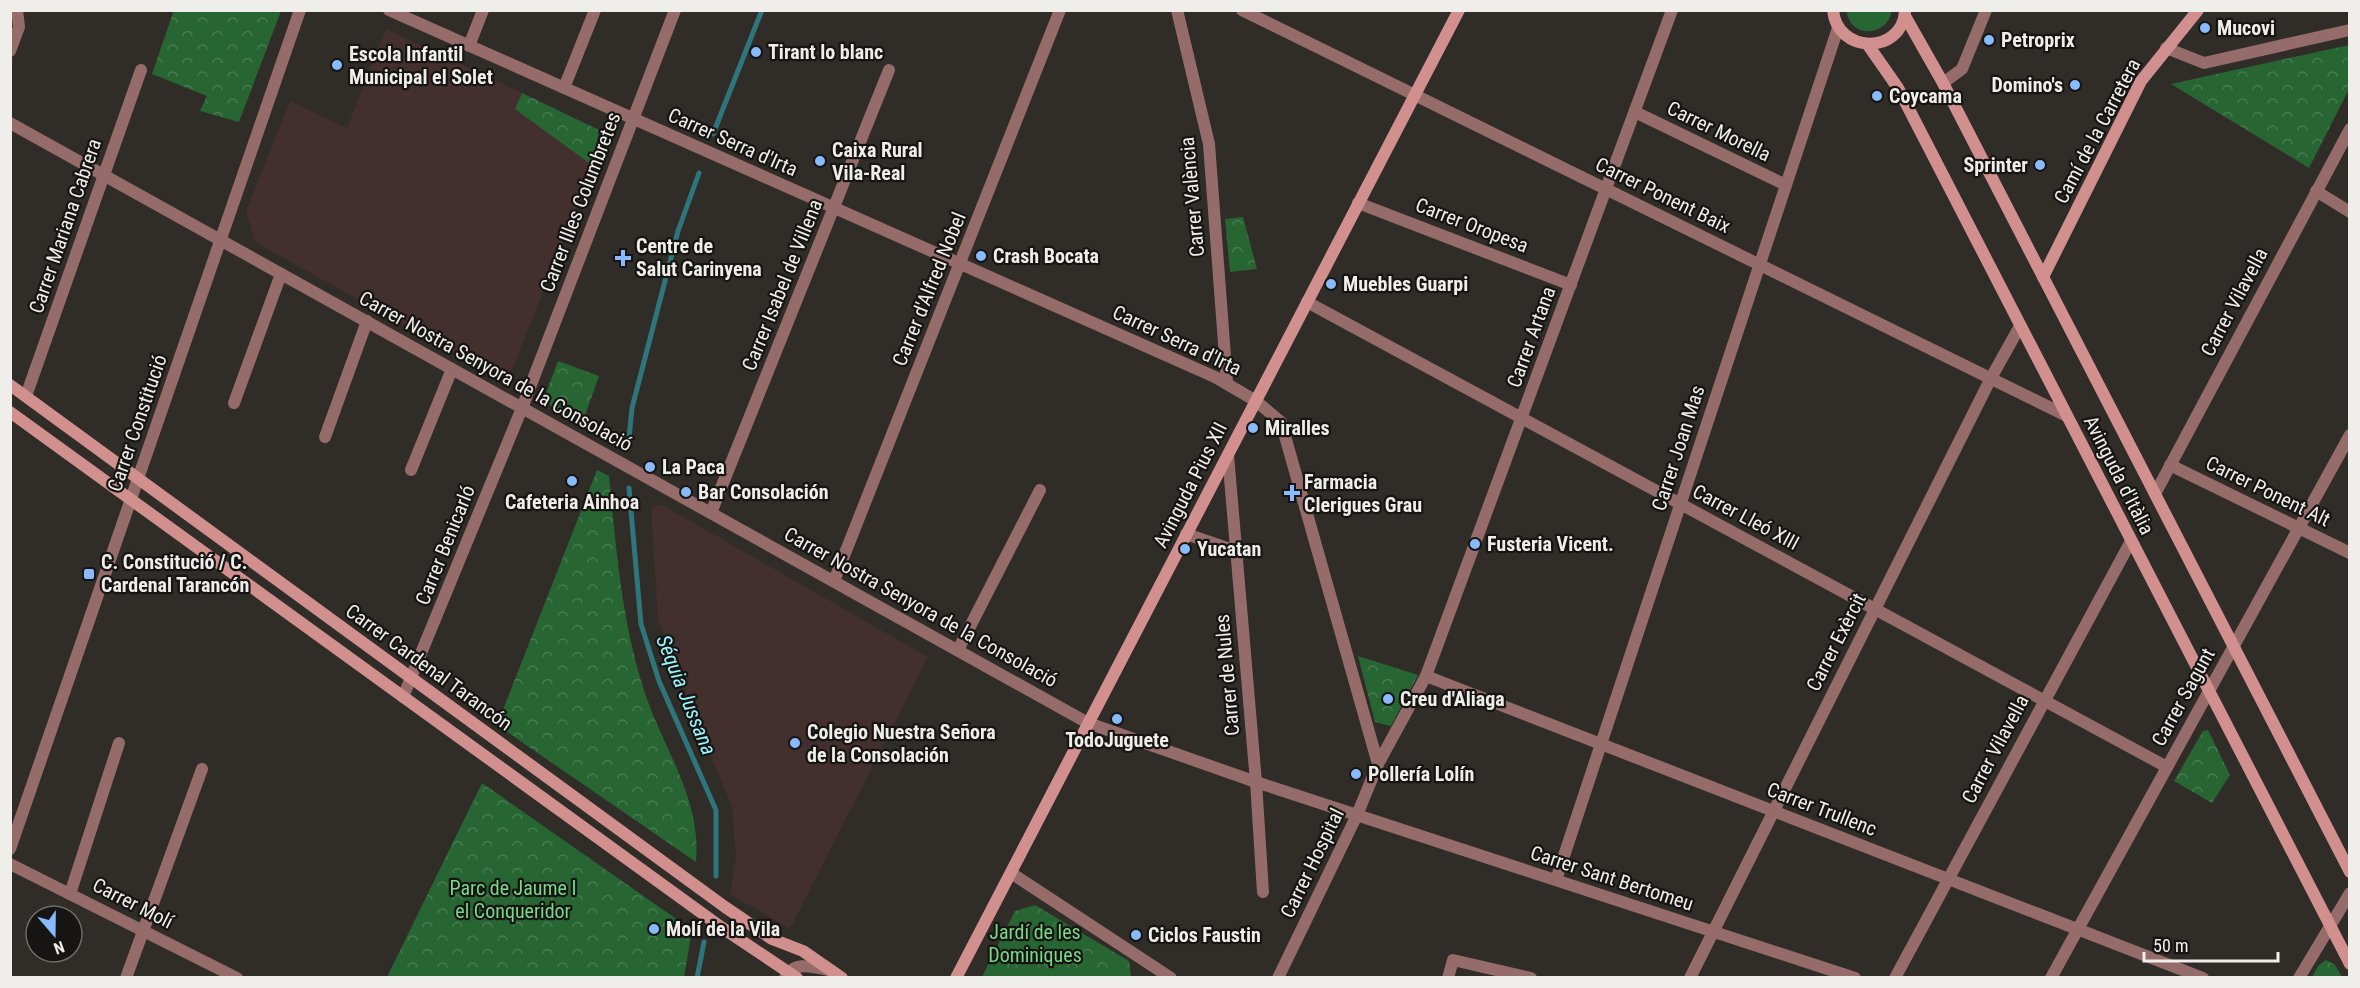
<svg xmlns="http://www.w3.org/2000/svg" width="2360" height="988" viewBox="0 0 2360 988" font-family="'Roboto Condensed',sans-serif">
<style>
.education{fill:#432f2d}
.grass{fill:#276533}
.forest{fill:url(#forest-crowns)}
.lines{fill:none;stroke-linecap:round;stroke-linejoin:round}
.stream{stroke:#2e767c;stroke-width:5}
.street{stroke:#966c6b;stroke-width:12}
.secondary{stroke:#d1908e;stroke-width:12}
.poi-dot{fill:#88bafc;stroke:#161513;stroke-width:2}
.labels{text-anchor:middle;stroke-width:4.5;stroke-linejoin:round;paint-order:stroke}
.poi-label{font-size:20px;font-weight:bold;fill:#f0eeeb;stroke:#161513;text-anchor:start}
.street-label{font-size:20px;fill:#f0eeeb;stroke:#161513}
.park-label{font-size:20px;fill:#78d986;stroke:#161513}
.water-label{font-size:21px;font-style:italic;fill:#99f5fe;stroke:#161513}
</style>
<defs>
<pattern id="forest-crowns" width="20" height="18" patternUnits="userSpaceOnUse" patternTransform="scale(1.5)"><rect width="20" height="18" fill="#276533"/><path d="M2 6a3 3 0 1 1 6 0M12 15a3 3 0 1 1 6 0" fill="none" stroke="#477b51"/></pattern>
</defs>
<rect width="100%" height="100%" fill="#302c27"/>
<g class="education">
<polygon points="386,29 522,93 516,109 593,166 512,370 497,377 255,242 246,211 290,101 347,128"/>
<polygon points="661,504 928,657 790,929 730,894 736,856 732,807 679,679 658,619 651,509"/>
</g>
<path class="grass" d="M1847 11V10L1892 11C1886 39 1848 37 1847 11Z"/>
<g class="forest">
<polygon points="174,10 281,11 239,122 200,111 207,96 152,74"/>
<polygon points="2349,45 2349,89 2309,168 2171,84"/>
<polygon points="522,93 599,130 593,166 515,109"/>
<polygon points="1243,217 1257,269 1230,272 1225,219"/>
<polygon points="558,361 599,376 583,421 551,407 546,393"/>
<path d="M597 470 609 476C616 546 621 616 642 684 660 745 702 796 696 862L497 725Z"/>
<polygon points="1358,656 1418,675 1391,726 1375,722"/>
<polygon points="2208,730 2230,775 2212,803 2174,781 2203,731"/>
<polygon points="482,783 692,930 684,977 387,977"/>
<polygon points="1035,905 1129,961 1131,977 982,977 1015,911"/>
<polygon points="2326,960 2335,965 2342,977 2312,977 2318,966"/>
</g>
<g class="lines">
<g class="stream">
<polyline points="713,134 762,10"/>
<polyline points="628,448 632,408 678,231 699,173"/>
<polyline points="629,488 641,624 659,681 716,810 716,876"/>
<polyline points="697,978 704,942"/>
</g>
<g class="street">
<polyline points="389,10 1215,377 1256,401 1281,422 1378,764"/>
<polyline points="1177,10 1209,144 1227,383"/>
<polyline points="1242,10 2067,416"/>
<polyline points="469,46 483,10"/>
<polyline points="2166,48 2204,63 2350,30"/>
<polyline points="10,51 19,27 17,10"/>
<polyline points="1943,83 1962,69 1986,10"/>
<polyline points="564,88 595,10"/>
<polyline points="1635,112 1786,185"/>
<polyline points="10,123 1088,723 1256,782 1855,978"/>
<polyline points="2316,191 2350,212"/>
<polyline points="1358,203 1571,285"/>
<polyline points="1307,302 2167,767"/>
<polyline points="26,396 141,70"/>
<polyline points="234,403 281,274"/>
<polyline points="325,437 367,321"/>
<polyline points="1228,455 1256,782 1263,892"/>
<polyline points="2170,465 2350,553"/>
<polyline points="411,470 452,369"/>
<polyline points="2155,494 2350,129"/>
<polyline points="711,513 889,70"/>
<polyline points="1186,534 1236,551"/>
<polyline points="834,581 1060,10"/>
<polyline points="958,650 1040,490"/>
<polyline points="1426,676 2203,978"/>
<polyline points="403,697 522,408 675,10"/>
<polyline points="10,849 300,10"/>
<polyline points="10,864 237,978"/>
<polyline points="1011,873 1171,978"/>
<polyline points="1556,880 1838,28"/>
<polyline points="70,894 119,743"/>
<polyline points="126,978 202,769"/>
<path d="M785 978C794 960 814 967 829 970"/>
<polyline points="1278,978 1357,815 1378,764 1426,676 1672,10"/>
<polyline points="1448,978 1453,960 1531,978"/>
<polyline points="1690,978 1991,378 2020,326"/>
<polyline points="1895,978 2131,541"/>
<polyline points="2051,978 2350,435"/>
<polyline points="2299,978 2350,893"/>
</g>
<g class="secondary">
<path d="M1833 10C1837 54 1901 55 1905 12"/>
<polyline points="1905,16 1943,83 2350,872"/>
<polyline points="1868,45 1898,88 2350,964"/>
<polyline points="2043,277 2141,81 2198,10"/>
<polyline points="10,385 725,907 772,939 803,951 842,978"/>
<polyline points="10,412 721,927 797,978"/>
<polyline points="956,978 1459,10"/>
</g>
</g>
<g class="poi-dot">
<circle cx="2205" cy="28" r="6"/>
<circle cx="1989" cy="40" r="6"/>
<circle cx="756" cy="52" r="6"/>
<circle cx="337" cy="65" r="6"/>
<circle cx="2075" cy="85" r="6"/>
<circle cx="1877" cy="96" r="6"/>
<circle cx="820" cy="161" r="6"/>
<circle cx="2040" cy="165" r="6"/>
<circle cx="981" cy="256" r="6"/>
<path d="M620 249h6v6h6v6h-6v6h-6v-6h-6v-6h6z"/>
<circle cx="1331" cy="284" r="6"/>
<circle cx="1253" cy="428" r="6"/>
<circle cx="650" cy="467" r="6"/>
<circle cx="572" cy="481" r="6"/>
<circle cx="686" cy="492" r="6"/>
<path d="M1289 484h6v6h6v6h-6v6h-6v-6h-6v-6h6z"/>
<circle cx="1475" cy="544" r="6"/>
<circle cx="1185" cy="549" r="6"/>
<rect x="83" y="568" width="12" height="12" rx="3"/>
<circle cx="1388" cy="699" r="6"/>
<circle cx="1117" cy="719" r="6"/>
<circle cx="795" cy="743" r="6"/>
<circle cx="1356" cy="774" r="6"/>
<circle cx="654" cy="929" r="6"/>
<circle cx="1136" cy="935" r="6"/>
</g>
<g class="labels">
<g class="poi-label">
<text x="2217" y="35">Mucovi</text>
<text x="2001" y="47">Petroprix</text>
<text x="768" y="59">Tirant lo blanc</text>
<text x="349" y="61">Escola Infantil<tspan x="349" dy="23">Municipal el Solet</tspan></text>
<text x="2063" y="92" text-anchor="end">Domino's</text>
<text x="1889" y="103">Coycama</text>
<text x="832" y="157">Caixa Rural<tspan x="832" dy="23">Vila-Real</tspan></text>
<text x="2028" y="172" text-anchor="end">Sprinter</text>
<text x="636" y="253">Centre de<tspan x="636" dy="23">Salut Carinyena</tspan></text>
<text x="993" y="263">Crash Bocata</text>
<text x="1343" y="291">Muebles Guarpi</text>
<text x="1265" y="435">Miralles</text>
<text x="662" y="474">La Paca</text>
<text x="1304" y="489">Farmacia<tspan x="1304" dy="23">Clerigues Grau</tspan></text>
<text x="698" y="499">Bar Consolación</text>
<text x="572" y="509" text-anchor="middle">Cafeteria Ainhoa</text>
<text x="1487" y="551">Fusteria Vicent.</text>
<text x="1197" y="556">Yucatan</text>
<text x="101" y="569">C. Constitució / C.<tspan x="101" dy="23">Cardenal Tarancón</tspan></text>
<text x="1400" y="706">Creu d'Aliaga</text>
<text x="807" y="739">Colegio Nuestra Señora<tspan x="807" dy="23">de la Consolación</tspan></text>
<text x="1117" y="747" text-anchor="middle">TodoJuguete</text>
<text x="1368" y="781">Pollería Lolín</text>
<text x="666" y="936">Molí de la Vila</text>
<text x="1148" y="942">Ciclos Faustin</text>
</g>
<g class="street-label">
<text transform="translate(1719 131) rotate(26)" y="7">Carrer Morella</text>
<text transform="translate(2097 131) rotate(-62)" y="7">Camí de la Carretera</text>
<text transform="translate(733 142) rotate(24)" y="7">Carrer Serra d'Irta</text>
<text transform="translate(1663 195) rotate(26)" y="7">Carrer Ponent Baix</text>
<text transform="translate(1192 197) rotate(-95)" y="7">Carrer València</text>
<text transform="translate(580 202) rotate(-69)" y="7">Carrer Illes Columbretes</text>
<text transform="translate(1472 225) rotate(21)" y="7">Carrer Oropesa</text>
<text transform="translate(65 226) rotate(-71)" y="7">Carrer Mariana Cabrera</text>
<text transform="translate(782 285) rotate(-68)" y="7">Carrer Isabel de Villena</text>
<text transform="translate(929 289) rotate(-68)" y="7">Carrer d'Alfred Nobel</text>
<text transform="translate(2234 302) rotate(-62)" y="7">Carrer Vilavella</text>
<text transform="translate(1531 337) rotate(-70)" y="7">Carrer Artana</text>
<text transform="translate(1177 340) rotate(25)" y="7">Carrer Serra d'Irta</text>
<text transform="translate(496 371) rotate(29)" y="7">Carrer Nostra Senyora de la Consolació</text>
<text transform="translate(137 423) rotate(-71)" y="7">Carrer Constitució</text>
<text transform="translate(1678 448) rotate(-72)" y="7">Carrer Joan Mas</text>
<text transform="translate(2119 475) rotate(63)" y="7">Avinguda d'Itàlia</text>
<text transform="translate(1190 485) rotate(-63)" y="7">Avinguda Pius XII</text>
<text transform="translate(2268 491) rotate(26)" y="7">Carrer Ponent Alt</text>
<text transform="translate(1746 517) rotate(28)" y="7">Carrer Lleó XIII</text>
<text transform="translate(445 545) rotate(-68)" y="7">Carrer Benicarló</text>
<text transform="translate(921 607) rotate(29)" y="7">Carrer Nostra Senyora de la Consolació</text>
<text transform="translate(1836 642) rotate(-63)" y="7">Carrer Exèrcit</text>
<text transform="translate(429 667) rotate(36)" y="7">Carrer Cardenal Tarancón</text>
<text transform="translate(1227 675) rotate(-95)" y="7">Carrer de Nules</text>
<text transform="translate(2183 697) rotate(-61)" y="7">Carrer Sagunt</text>
<text transform="translate(1995 749) rotate(-62)" y="7">Carrer Vilavella</text>
<text transform="translate(1822 809) rotate(21)" y="7">Carrer Trullenc</text>
<text transform="translate(1312 863) rotate(-64)" y="7">Carrer Hospital</text>
<text transform="translate(1612 878) rotate(18)" y="7">Carrer Sant Bertomeu</text>
<text transform="translate(133 903) rotate(27)" y="7">Carrer Molí</text>
</g>
<g class="park-label">
<text x="513" y="895">Parc de Jaume I<tspan x="513" dy="23">el Conqueridor</tspan></text>
<text x="1035" y="939">Jardí de les<tspan x="1035" dy="23">Dominiques</tspan></text>
</g>
<g class="water-label">
<text transform="translate(686 695) rotate(68)" y="7">Séquia Jussana</text>
</g>
</g>
<rect width="2360" height="988" fill="none" stroke="#f0eeeb" stroke-width="24"/>
<g transform="translate(54 934) rotate(160)"><circle r="28" fill="#161513" stroke="#6d6c69" stroke-width="1.5"/>
<path d="M0-4.5L10 22L0 15L-10 22Z" fill="#88bafc"/>
<text y="-9" font-size="16" font-weight="bold" text-anchor="middle" fill="#f0eeeb">N</text>
</g>
<path d="M2144 952v9h134v-9" fill="none" stroke="#f0eeeb" stroke-width="3"/>
<text x="2153" y="952" font-size="18" fill="#f0eeeb" stroke="#161513" stroke-width="4.5" paint-order="stroke">50 m</text>
</svg>
